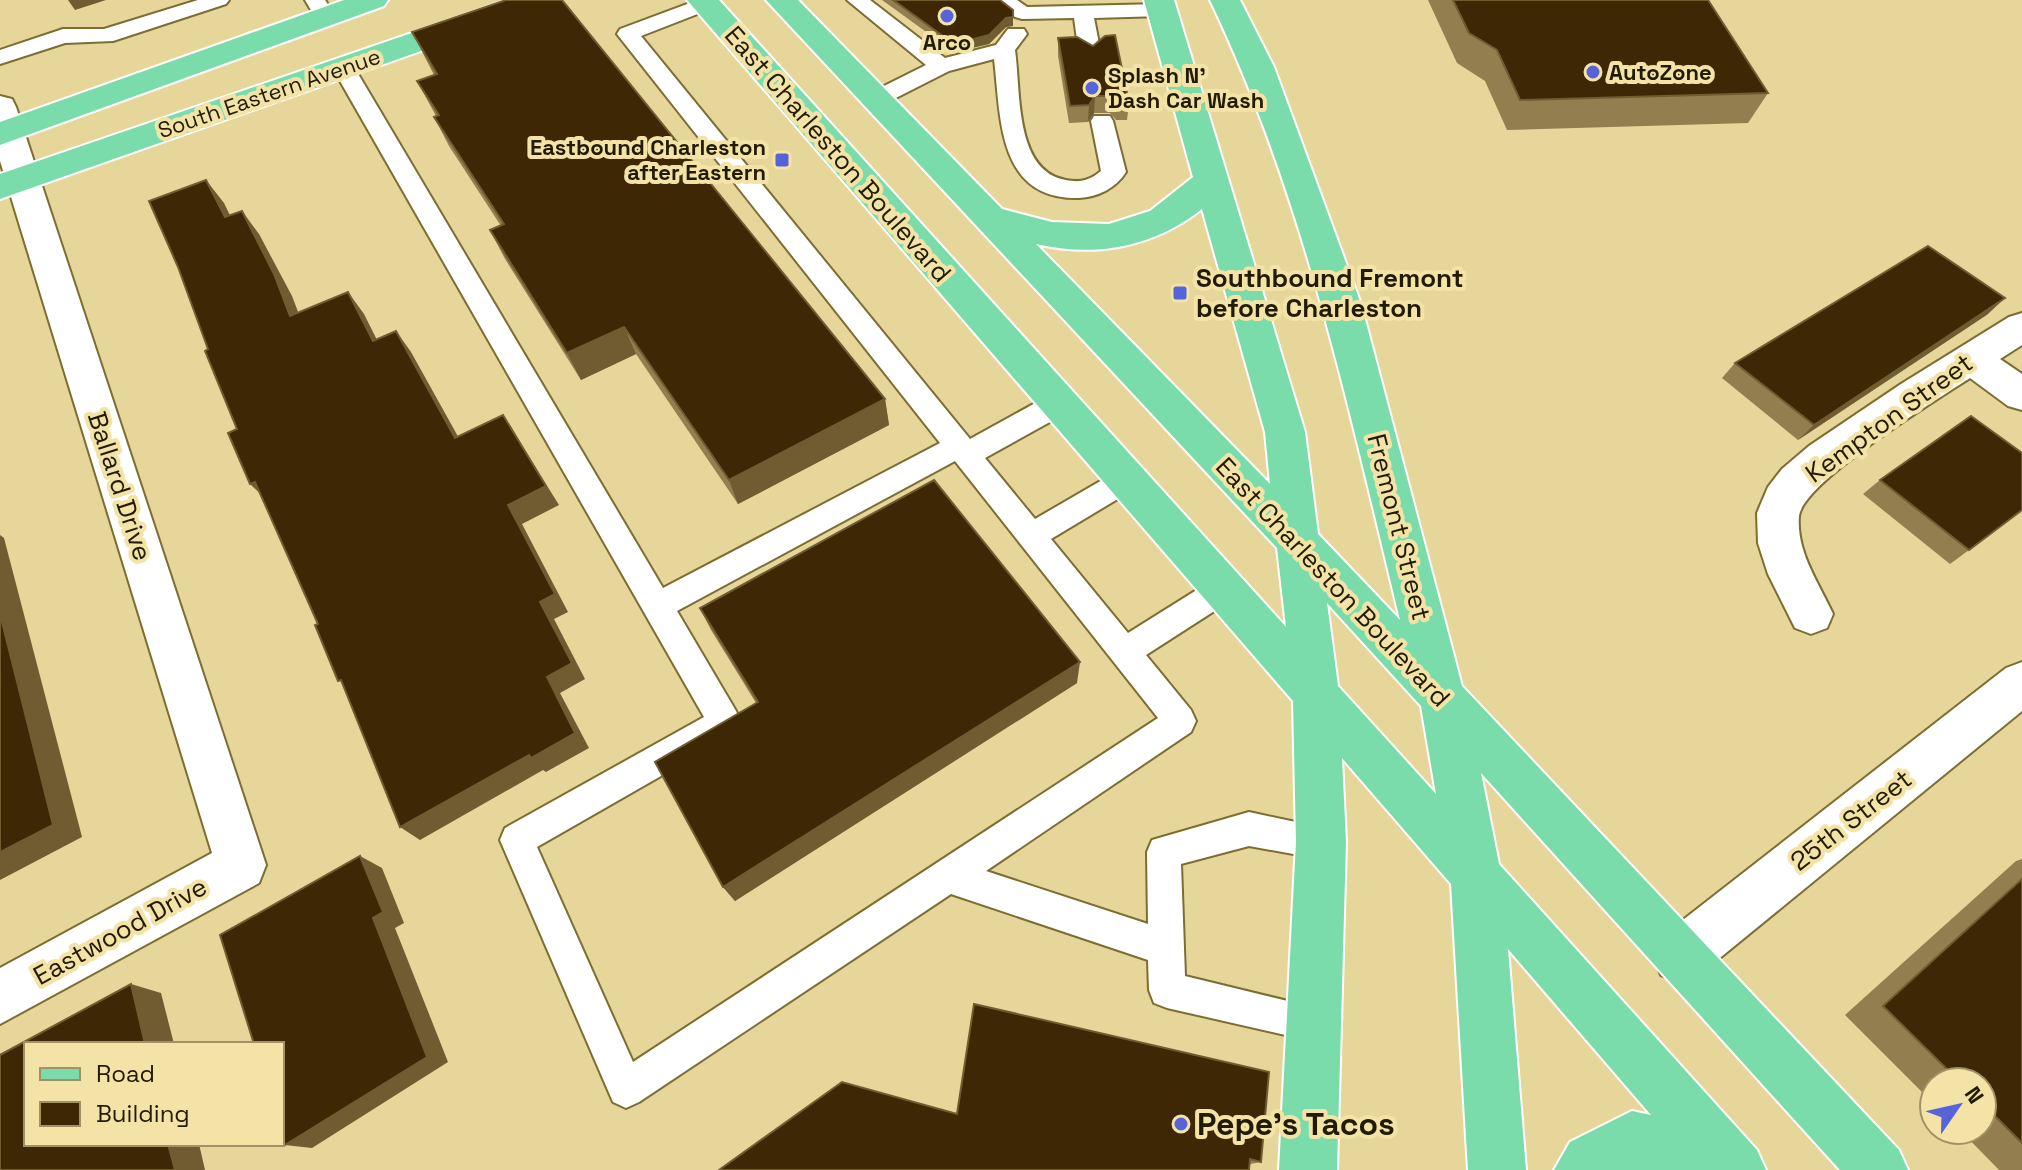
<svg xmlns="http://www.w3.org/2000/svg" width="2022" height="1170" viewBox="0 0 2022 1170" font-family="'Space Grotesk',sans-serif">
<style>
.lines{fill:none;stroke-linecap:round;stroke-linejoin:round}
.lane-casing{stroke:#7c6d33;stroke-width:4}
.street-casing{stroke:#7c6d33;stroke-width:4}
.primary-casing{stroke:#fff;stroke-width:4}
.lane{fill:#fff;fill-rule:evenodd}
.street{fill:#fff;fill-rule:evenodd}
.primary{fill:#7bdcab;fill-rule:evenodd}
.wall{fill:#927e4f}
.shaded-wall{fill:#705c31}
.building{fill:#3d2704;stroke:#705c31;stroke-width:2}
.poi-dot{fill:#5663d9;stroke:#f3e3a6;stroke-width:3}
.labels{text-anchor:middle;stroke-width:8;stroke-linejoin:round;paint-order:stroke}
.far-poi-label{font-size:22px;font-weight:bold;fill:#221b04;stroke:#f3e3a6;text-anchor:start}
.far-street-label{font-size:22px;fill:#221b04;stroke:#f3e3a6}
.street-label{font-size:26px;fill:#221b04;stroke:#f3e3a6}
.poi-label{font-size:26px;font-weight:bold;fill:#221b04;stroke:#f3e3a6;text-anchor:start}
.near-poi-label{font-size:32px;font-weight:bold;fill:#221b04;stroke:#f3e3a6;text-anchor:start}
</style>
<rect width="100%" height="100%" fill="#e6d69a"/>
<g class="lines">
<defs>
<g id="lane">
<polygon points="198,0 229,0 226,4 113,41 65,43 0,64 0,50 63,29 104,29"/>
<polygon points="305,0 325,0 336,17 325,23 318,22"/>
<path d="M698 0H714L716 4 713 8 641 36 970 439 1048 396 1058 393 1068 396 1072 404 1068 412 985 458 1035 519 1116 472 1126 468 1136 472 1140 480 1136 488 1051 539 1128 633 1211 581 1222 577 1233 581 1237 590 1233 599 1146 655 1191 710 1196 721 1191 732 986 871 1148 924 1147 852 1152 840 1249 812 1333 830 1338 842 1333 854 1321 859 1249 846 1181 864 1185 976 1329 1011 1334 1024 1329 1037 1316 1042 1167 1008 1154 1003 1149 990 1148 960 951 894 639 1102 626 1108 613 1102 500 840 505 828 704 717 332 67 335 62H351L354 67 663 588 940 443 617 34 620 29ZM955 461 1158 718 633 1062 537 847 736 733 741 722 736 711 677 611Z"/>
<path d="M847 0H870L945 58 996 45 1008 29H1024L1027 34 1015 50C1021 91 1014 171 1066 180 1081 183 1090 180 1101 171L1091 121 1094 116H1110L1113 121 1126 172C1116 188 1098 197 1079 198 997 200 1001 118 994 59L949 71 884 104H868L865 99 868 94 926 65Z"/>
<polygon points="993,0 1017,0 1027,7 1162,4 1172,10 1162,16 1094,18 1101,54 1090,61 1079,54 1074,18 1022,19 1015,17"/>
</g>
<g id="street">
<polygon points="0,96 12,99 16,107 266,865 259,883 0,1024 0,968 212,853 0,161"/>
<path d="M2022 313V345L2000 359 2022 374V410L2008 406 1970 378C1938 399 1803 482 1799 516 1796 552 1819 583 1833 614L1827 628 1811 634 1795 628 1768 574 1758 543 1757 513 1768 487 1782 469 1809 446 1901 384 2009 317Z"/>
<polygon points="2022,662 2022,711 1699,975 1680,982 1661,975 1654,956 1661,937 2006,668"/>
</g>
<g id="primary">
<polygon points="344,0 388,0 384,6 0,145 0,122"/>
<polygon points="508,0 553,0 549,6 0,199 0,174"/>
<path d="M687 0H719L1286 627 1277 548 766 0H798L1002 209 1052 222 1109 224 1150 211 1193 177 1144 0H1174L1305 432 1318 534 1400 620C1349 410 1304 196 1210 0H1240L1274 67 1361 304 1462 686 1899 1150 1908 1170H1840L1481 773 1499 864 1757 1150 1766 1170H1554L1570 1142 1632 1111 1651 1115 1508 949 1526 1170H1468L1451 884 1342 758 1346 842 1337 1170H1279L1296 842 1293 701ZM1202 209 1265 432 1270 484 1036 244C1096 258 1154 247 1202 209ZM1327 603 1421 706 1436 794 1338 686Z"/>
</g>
</defs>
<use href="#lane" class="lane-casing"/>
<use href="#street" class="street-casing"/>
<use href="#primary" class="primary-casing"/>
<use href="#lane" class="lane"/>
<use href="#street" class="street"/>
<use href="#primary" class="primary"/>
</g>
<g class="wall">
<polygon points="882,0 1000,0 1013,26 1006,27 989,44 954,52"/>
<polygon points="1428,0 1708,0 1768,93 1748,123 1507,130 1485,81 1457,63"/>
<polygon points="412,32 885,399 889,425 738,504 636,354 581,380 505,259 490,230 501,226 449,146 434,117 436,116 417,81 434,75"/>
<polygon points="1058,38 1129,103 1127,120 1116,120 1110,113 1094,113 1088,122 1069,123 1058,56"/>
<polygon points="1988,314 1798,440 1722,378 1735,363"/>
<polygon points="1880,480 1969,550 1950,564 1863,494"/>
<polygon points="700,608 1077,683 735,901 723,887 756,703 711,630"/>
<polygon points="2022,859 2022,1170 1999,1170 1960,1130 1982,1130 1982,1082 1934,1082 1934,1104 1845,1015 2016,861"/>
<polygon points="974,1004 1261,1162 1250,1164 957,1114"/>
</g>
<g class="shaded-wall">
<polygon points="68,0 106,0 75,10"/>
<polygon points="1013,10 1013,26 1006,27 989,44 954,52 954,44"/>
<polygon points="1095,96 1094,113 1088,122 1089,105"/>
<polygon points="206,180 224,203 242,240 225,217"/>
<polygon points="242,211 259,234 292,296 308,338 290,316"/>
<polygon points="348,292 364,314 388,362 373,341"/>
<polygon points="2005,298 1988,314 1798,440 1814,425"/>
<polygon points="624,327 636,354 581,380 567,353"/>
<polygon points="396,331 411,352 470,458 455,438"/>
<polygon points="885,399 889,425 738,504 729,480"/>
<polygon points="503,415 559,505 522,524 568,612 554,619 585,679 560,693 589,748 546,772 543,770 420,840 400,827 547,677 540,602 508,505"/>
<polygon points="255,482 271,504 250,484"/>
<polygon points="0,535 4,538 82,837 0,880"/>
<polygon points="1080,662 1077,683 735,901 723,887"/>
<polygon points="360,856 382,868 404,923 395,928 448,1062 312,1148 285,1145 373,918"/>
<polygon points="131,984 161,993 174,1044 145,1044"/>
<polygon points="168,1144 199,1144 205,1170 175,1170"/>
</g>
<g class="building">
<polygon points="506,0 562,0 885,399 729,480 624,327 567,353 490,230 504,224 434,117 439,115 417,81 437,74 412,32"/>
<polygon points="893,0 1000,0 1013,10 1013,17 1006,18 989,35 954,44"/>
<polygon points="1453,0 1708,0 1768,93 1520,100 1497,50 1469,33"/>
<polygon points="1115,35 1129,103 1118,103 1112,96 1095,96 1089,105 1070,106 1058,38 1077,37 1093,46 1105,36"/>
<polygon points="206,180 225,217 242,211 274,274 290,316 348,292 373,341 396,331 455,438 503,415 546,486 508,505 555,594 540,602 572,663 547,677 575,733 531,758 529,755 400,827 341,680 338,681 315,625 318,624 255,482 250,484 228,433 237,429 205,351 208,349 178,267 149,201"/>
<polygon points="1928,246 2005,298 1814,425 1735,363"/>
<polygon points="1971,416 2022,453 2022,510 1969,550 1880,480"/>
<polygon points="934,480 1080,662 723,887 655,762 758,702 700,608"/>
<polygon points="0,614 53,825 0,852"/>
<polygon points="360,856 383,912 373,918 427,1057 285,1145 282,1135 282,1044 254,1044 220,935"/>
<polygon points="2022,879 2022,1143 1982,1103 1982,1082 1960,1082 1883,1006"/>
<polygon points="131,984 145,1044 26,1044 26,1144 168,1144 175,1170 0,1170 0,1055"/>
<polygon points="974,1004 1269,1072 1261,1162 1250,1159 1249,1170 719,1170 842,1082 957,1114"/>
</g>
<g class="poi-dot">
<circle cx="947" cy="16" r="8"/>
<circle cx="1593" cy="72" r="8"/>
<circle cx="1092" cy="88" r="8"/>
<rect x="774" y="152" width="16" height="16" rx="4"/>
<rect x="1172" y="285" width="16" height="16" rx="4"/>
<circle cx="1181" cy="1124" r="8"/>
</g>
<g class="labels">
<g class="far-poi-label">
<text x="947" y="50" text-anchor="middle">Arco</text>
<text x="1609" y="80">AutoZone</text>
<text x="1108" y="83">Splash N'<tspan x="1108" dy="25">Dash Car Wash</tspan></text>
<text x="766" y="155" text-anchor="end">Eastbound Charleston<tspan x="766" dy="25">after Eastern</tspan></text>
</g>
<g class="far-street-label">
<text transform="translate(269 93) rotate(-19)" y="8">South Eastern Avenue</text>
</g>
<g class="street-label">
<text transform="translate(838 154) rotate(49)" y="9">East Charleston Boulevard</text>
<text transform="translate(1889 418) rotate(-36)" y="9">Kempton Street</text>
<text transform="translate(120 486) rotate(72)" y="9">Ballard Drive</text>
<text transform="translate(1399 527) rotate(76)" y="9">Fremont Street</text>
<text transform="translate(1333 582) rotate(47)" y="9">East Charleston Boulevard</text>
<text transform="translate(1851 820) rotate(-38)" y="9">25th Street</text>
<text transform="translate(120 931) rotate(-29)" y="9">Eastwood Drive</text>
</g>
<g class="poi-label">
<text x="1196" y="287">Southbound Fremont<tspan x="1196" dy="30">before Charleston</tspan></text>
</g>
<g class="near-poi-label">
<text x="1197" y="1135">Pepe's Tacos</text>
</g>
</g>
<rect x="24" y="1042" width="260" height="104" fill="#f3e3a6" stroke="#9f9365" stroke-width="2"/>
<rect x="40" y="1068" width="40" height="12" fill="#7bdcab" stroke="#9f9365" stroke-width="2"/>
<text x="96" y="1082" font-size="24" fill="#221b04">Road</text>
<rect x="40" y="1102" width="40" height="24" fill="#3d2704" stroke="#9f9365" stroke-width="2"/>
<text x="96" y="1122" font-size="24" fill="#221b04">Building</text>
<g transform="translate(1958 1106) rotate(56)"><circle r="38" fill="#f3e3a6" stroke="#9f9365" stroke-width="2"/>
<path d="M0-6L14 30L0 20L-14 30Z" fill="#5663d9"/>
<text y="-12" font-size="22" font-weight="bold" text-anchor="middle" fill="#221b04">N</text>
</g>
</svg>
